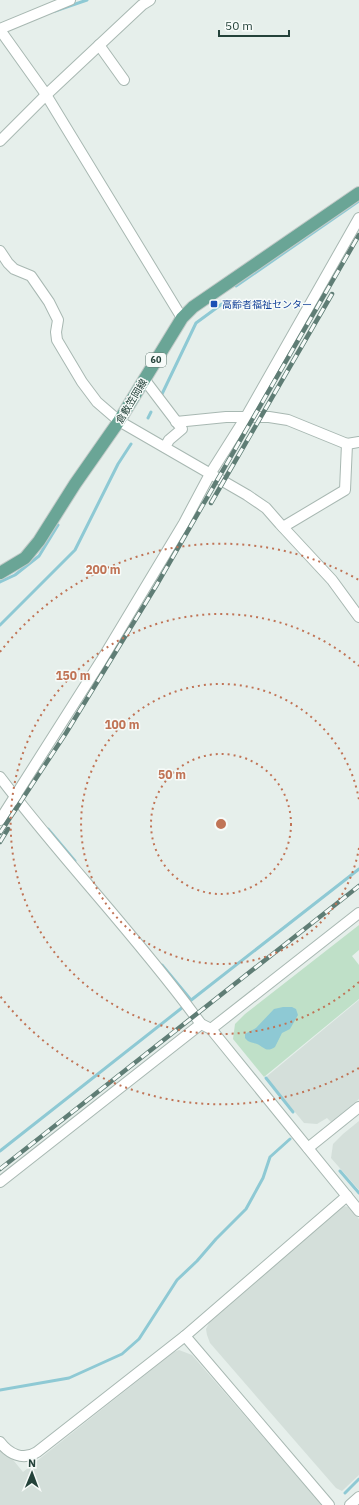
<svg xmlns="http://www.w3.org/2000/svg" width="359" height="1505" viewBox="0 0 359 1505" font-family="'IBM Plex Sans','Noto Sans JP',sans-serif">
<style>
.built{fill:#d4dfda}
.green{fill:#bfe0c8}
.water{fill:#8ec9d4}
.lines{fill:none;stroke-linecap:round;stroke-linejoin:round}
.stream{stroke:#8ec9d4;stroke-width:3}
.minor-casing{stroke:#a8b8b2;stroke-width:12}
.major-casing{stroke:#c2cac8;stroke-width:14}
.minor{stroke:#fff;stroke-width:10}
.major{stroke:#6aa596;stroke-width:12}
.rail-casing{stroke:#5f7d75;stroke-width:4.5}
.rail{stroke:#f7fbf9;stroke-width:3;stroke-dasharray:9;stroke-linecap:butt}
.ring{fill:none;stroke:#c07456;stroke-width:2;stroke-dasharray:2 4}
.transit-dot{fill:#1a4fb4;stroke:#f7fbf9;stroke-width:1.5}
.labels{text-anchor:middle;stroke-width:3;stroke-linejoin:round;paint-order:stroke}
.shield{fill:#f7fbf9;stroke:#637a73;stroke-width:1}
.shield-label{font-size:9px;font-weight:bold;fill:#24423a}
.transit-label{font-size:10px;fill:#164399;stroke:#f7fbf9;text-anchor:start}
.street-label{font-size:10px;fill:#24423a;stroke:#f7fbf9}
.centre{fill:#c07456;stroke:#f7fbf9;stroke-width:2}
.ring-label{font-size:12px;text-anchor:middle;font-weight:bold;fill:#c07456;stroke:#f7fbf9;stroke-width:3;stroke-linejoin:round;paint-order:stroke}
</style>
<rect width="100%" height="100%" fill="#e6efeb"/>
<g class="built">
<polygon points="359,1000 359,1099 331,1122 327,1118 317,1124 304,1123 266,1077"/>
<polygon points="359,1121 359,1190 331,1158 333,1144 343,1134"/>
<polygon points="343,1206 350,1207 359,1219 359,1475 342,1491 336,1488 210,1343 207,1335 206,1329 212,1317"/>
<polygon points="179,1350 192,1355 322,1505 0,1505 0,1444 23,1472 174,1352"/>
</g>
<polygon class="green" points="359,925 359,950 352,956 359,965 359,999 264,1077 233,1039 235,1024 245,1014"/>
<path class="water" d="M283 1007H292L296 1009 298 1015 290 1029 282 1033 275 1047C266 1053 264 1047 257 1044 252 1042 249 1043 245 1038V1034L256 1028 274 1009Z"/>
<g class="lines">
<g class="stream">
<polyline points="55,11 87,0"/>
<polyline points="236,286 359,201"/>
<polyline points="162,394 196,323 226,301"/>
<polyline points="148,418 151,412"/>
<polyline points="0,582 15,575 39,556 58,525"/>
<polyline points="0,625 75,550 118,464 131,444"/>
<polyline points="48,829 75,861"/>
<polyline points="162,965 191,1000"/>
<polyline points="190,1001 359,869"/>
<polyline points="266,1078 293,1112"/>
<polyline points="0,1151 183,1007"/>
<polyline points="340,1171 359,1193"/>
<polyline points="0,1390 69,1378 122,1354 139,1339 177,1280 197,1261 216,1239 246,1209 263,1178 270,1157 290,1139"/>
<polyline points="345,1493 359,1479"/>
</g>
<defs>
<g id="minor">
<polyline points="0,29 70,0"/>
<polyline points="0,30 45,93 182,318"/>
<polyline points="99,45 124,80"/>
<polyline points="0,141 46,95 142,5 150,0"/>
<polyline points="0,251 8,263 14,269 31,276 49,302 58,320 56,332 57,340 82,382 97,402 119,421 247,495 266,508 280,524 332,580 359,617"/>
<polyline points="144,379 182,429 169,440 165,447"/>
<polyline points="176,422 226,417 269,417 288,420 347,444 359,442"/>
<polyline points="283,527 345,490 347,444"/>
<path d="M0 777C62 859 134 933 195 1016L201 1024 211 1029 359 1211"/>
<polyline points="0,820 101,661 184,523 210,474 246,417 359,218"/>
<polyline points="211,1029 359,913"/>
<polyline points="308,1148 359,1107"/>
<polyline points="0,1182 201,1024"/>
<polyline points="185,1336 329,1505"/>
<path d="M0 1442C9 1454 23 1461 37 1452L185 1336 347 1196"/>
<polyline points="350,1505 359,1497"/>
</g>
<polyline id="major" points="0,573 25,558 39,541 75,484 119,421 182,318 193,307 359,193"/>
</defs>
<use href="#minor" class="minor-casing"/>
<use href="#major" class="major-casing"/>
<use href="#minor" class="minor"/>
<use href="#major" class="major"/>
<defs>
<g id="rail">
<polyline points="211,503 332,294"/>
<polyline points="0,833 66,733 156,586 359,235"/>
<polyline points="0,842 8,829"/>
<polyline points="0,1169 359,886"/>
</g>
</defs>
<use href="#rail" class="rail-casing"/>
<use href="#rail" class="rail"/>
</g>
<g class="ring">
<circle cx="221" cy="824" r="70"/>
<path d="M359 848A140 140 0 1 1 359 800"/>
<path d="M359 982A210 210 0 1 1 359 666"/>
<path d="M359 1068A280 280 0 0 1 0 996M0 652A280 280 0 0 1 359 580"/>
</g>
<rect class="transit-dot" x="210" y="300" width="8" height="8" rx="2"/>
<g class="labels">
<rect class="shield" x="146" y="353" width="20" height="14" rx="3"/>
<g class="shield-label">
<text x="156" y="363">60</text>
</g>
<g class="transit-label">
<text x="222" y="308">高齢者福祉センター</text>
</g>
<g class="street-label">
<text transform="translate(131 401) rotate(-59)" y="4">倉敷笠岡線</text>
</g>
</g>
<circle cx="221" cy="824" r="6" class="centre"/>
<g class="ring-label">
<text x="103" y="574">200 m</text>
<text x="73" y="680">150 m</text>
<text x="122" y="729">100 m</text>
<text x="172" y="779">50 m</text>
</g>
<g transform="translate(32 1473) rotate(1)" stroke="#f7fbf9" stroke-width="3" paint-order="stroke">
<path d="M0-3L7 15L0 10L-7 15Z" fill="#24423a"/>
<text y="-6" font-size="11" font-weight="bold" text-anchor="middle" fill="#24423a">N</text>
</g>
<path d="M219 30v6h70v-6" fill="none" stroke="#24423a" stroke-width="2"/>
<text x="225" y="30" font-size="12" fill="#24423a" stroke="#f7fbf9" stroke-width="3" paint-order="stroke">50 m</text>
</svg>
